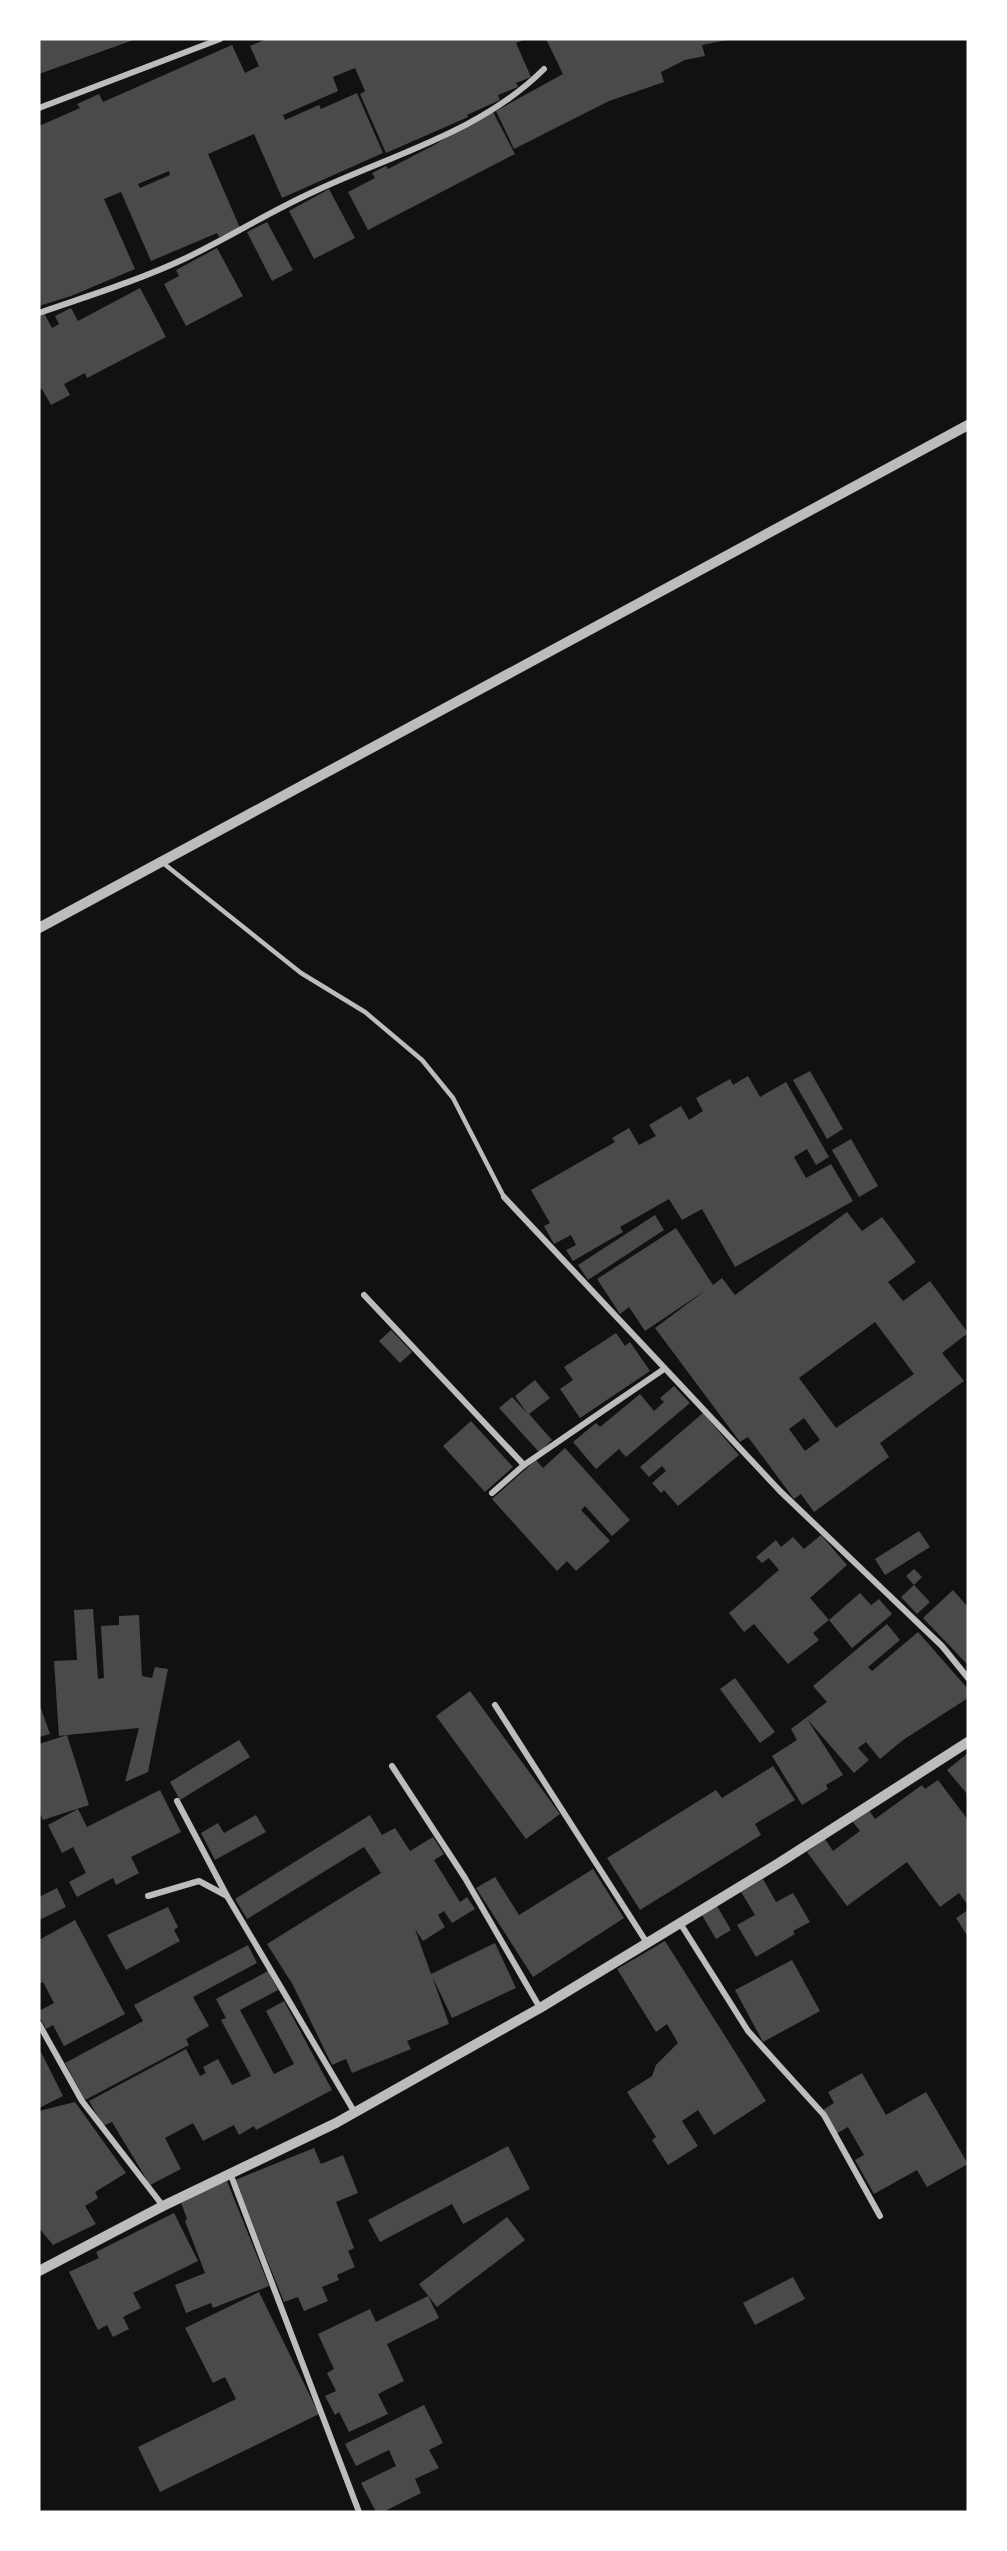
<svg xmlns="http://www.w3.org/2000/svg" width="1007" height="2551" viewBox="0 0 1007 2551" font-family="Lato,sans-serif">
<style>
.building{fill:#4a4a4a;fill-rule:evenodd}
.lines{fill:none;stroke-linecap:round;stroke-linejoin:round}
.service{stroke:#bcbcbc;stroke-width:4.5}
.minor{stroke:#bcbcbc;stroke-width:6}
.tertiary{stroke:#bcbcbc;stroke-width:10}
</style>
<rect width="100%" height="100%" fill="#111"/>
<g class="building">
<polygon points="39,39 136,39 39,74"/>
<path d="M267 39H526L516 43 531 77 516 83 518 87 498 95 500 100 467 115 468 117 386 153 360 94 365 91 355 68 333 77 338 91 283 115 285 120 319 105 321 109 357 93 383 153 282 198 254 134 208 154 240 228 219 237 217 233 151 261 121 192 104 199 135 269 71 296 39 306V126L80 108 77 104 99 94 103 102 232 45 245 73 259 66 250 46ZM169 171 170 175 140 188 138 184Z"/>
<polygon points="546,39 727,39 727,40 702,45 705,56 685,60 661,72 664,82 609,101 514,149 496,111 563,74"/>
<polygon points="492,110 515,154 368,230 348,192 375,178 372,173 386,166 388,169 436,144"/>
<polygon points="329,189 355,238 314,259 289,211"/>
<polygon points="267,222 293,270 272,281 247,232"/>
<polygon points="217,248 243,296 186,326 164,284 179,276 176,270"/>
<polygon points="140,288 166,337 87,378 85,373 64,384 70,395 51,405 42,389 39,390 39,316 44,313 52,328 59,324 55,316 71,308 78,321"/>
<polygon points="810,1071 843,1129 827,1139 793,1080"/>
<polygon points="748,1076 760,1097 786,1082 829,1157 816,1165 807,1149 794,1157 806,1178 831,1164 853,1201 735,1267 702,1209 682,1220 669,1199 620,1227 623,1232 573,1261 566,1250 576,1245 571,1235 554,1244 544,1226 550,1223 531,1190 615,1142 612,1138 629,1128 639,1145 656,1136 649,1125 681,1106 689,1120 703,1111 696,1098 730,1079 733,1085"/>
<polygon points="851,1139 878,1186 859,1197 832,1150"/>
<path d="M847 1212 862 1231 882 1217 916 1262 888 1282 903 1301 930 1281 968 1333 942 1353 964 1381 880 1443 889 1457 814 1512 801 1494 794 1499 748 1437 740 1442 655 1328 706 1290 645 1331 629 1307 620 1314 597 1279 676 1228 713 1285 722 1278 735 1295ZM875 1322 914 1374 836 1428 799 1378ZM804 1418 820 1440 805 1451 789 1429Z"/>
<polygon points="655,1215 664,1230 588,1280 578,1265"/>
<polygon points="391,1330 412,1352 400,1363 379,1341"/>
<polygon points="616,1333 625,1346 630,1342 650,1371 580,1418 560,1389 573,1380 564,1367"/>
<polygon points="535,1380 550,1398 529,1414 552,1440 539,1452 499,1408 512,1397 527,1413 515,1396"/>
<polygon points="674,1386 690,1403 626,1457 619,1449 596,1469 573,1442 596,1423 600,1427 640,1394 654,1411 664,1402 660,1398"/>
<polygon points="703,1413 739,1455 678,1506 664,1490 661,1493 652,1483 666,1471 662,1466 649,1477 640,1467"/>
<polygon points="471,1421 513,1467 485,1492 443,1446"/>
<polygon points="565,1448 630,1520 612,1536 585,1506 581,1510 610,1541 576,1571 567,1561 557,1571 492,1499 536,1460 543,1468"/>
<polygon points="919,1531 930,1547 885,1575 875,1559"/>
<polygon points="821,1535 847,1565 810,1598 829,1620 813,1633 819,1640 788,1664 754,1624 744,1632 729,1613 779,1570 769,1558 762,1563 756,1557 776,1540 781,1547 793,1537 804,1549"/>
<polygon points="914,1569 922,1577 914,1585 906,1576"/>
<polygon points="914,1585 930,1602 917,1614 901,1597"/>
<polygon points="953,1590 968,1607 968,1665 923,1618"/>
<polygon points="860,1593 871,1605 879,1599 892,1614 852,1648 829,1620"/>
<polygon points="93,1609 98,1679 104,1678 101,1626 119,1625 119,1616 139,1615 142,1676 152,1678 155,1667 168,1669 148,1772 125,1782 139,1728 67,1735 89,1805 43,1820 39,1812 39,1744 67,1735 59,1736 54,1661 77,1660 74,1610"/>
<polygon points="887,1624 900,1640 868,1667 872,1671 918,1632 968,1689 968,1698 903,1740 880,1759 866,1742 858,1748 869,1760 854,1773 807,1719 843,1775 826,1785 828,1789 802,1805 772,1756 797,1740 791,1729 827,1702 813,1686"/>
<polygon points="735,1678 775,1732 760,1743 720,1689"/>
<polygon points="470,1691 560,1814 526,1839 436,1716"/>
<polygon points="39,1703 50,1734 39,1737"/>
<polygon points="239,1740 250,1757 180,1800 170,1782"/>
<polygon points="968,1753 968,1795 947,1770"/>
<polygon points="773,1766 795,1800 755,1824 761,1835 640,1910 607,1858 716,1790 722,1798"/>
<polygon points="938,1780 968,1820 968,1905 959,1893 940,1907 907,1862 847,1906 807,1852 825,1839 833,1851 860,1831 852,1821 868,1809 875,1819 922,1785 925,1789"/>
<polygon points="160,1790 181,1832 131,1857 139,1873 116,1885 113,1878 77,1897 69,1882 86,1873 73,1847 62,1853 48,1825 78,1809 87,1827"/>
<polygon points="256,1815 266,1832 215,1860 201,1833 218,1823 224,1833"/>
<polygon points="370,1815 382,1835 395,1828 410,1851 433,1837 444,1854 434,1860 460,1902 467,1897 475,1909 452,1923 444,1911 438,1915 445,1927 423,1941 415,1929 431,1974 495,1943 516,1988 452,2018 432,1976 449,2024 407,2041 411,2049 352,2073 346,2059 332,2065 293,1985 267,1944 381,1873 364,1847 247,1919 235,1899"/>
<polygon points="593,1869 624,1918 533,1977 476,1888 495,1877 519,1915"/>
<polygon points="763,1879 776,1902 793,1893 810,1922 793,1931 795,1934 756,1957 737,1925 755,1915 741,1892"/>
<polygon points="57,1888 66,1907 39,1920 39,1897"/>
<polygon points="717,1906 731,1930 716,1939 702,1915"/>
<polygon points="168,1907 178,1927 174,1930 180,1941 126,1970 107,1935"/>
<polygon points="968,1910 968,1937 956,1918"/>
<polygon points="75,1920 125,2014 64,2046 53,2025 46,2029 39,2016 39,2011 54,2003 43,1982 39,1984 39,1940"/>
<polygon points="665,1941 766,2101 714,2135 698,2110 682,2121 698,2146 668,2165 652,2140 656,2137 627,2092 652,2076 656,2065 678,2043 667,2024 656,2032 617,1969"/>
<polygon points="248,1945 257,1963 193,1997 209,2026 186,2039 189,2045 85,2100 65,2063 143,2021 134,2005"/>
<polygon points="792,1960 820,2011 763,2042 735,1990"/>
<polygon points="268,1971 278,1990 240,2010 274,2074 294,2064 266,2011 284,2001 332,2090 256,2130 254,2126 239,2135 234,2125 203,2141 193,2123 165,2138 181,2169 150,2185 112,2122 103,2126 89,2101 186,2049 200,2076 206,2073 203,2067 218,2059 232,2085 251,2076 221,2020 226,2018 216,1999"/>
<polygon points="39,2048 63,2096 39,2108"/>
<polygon points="862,2073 886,2115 926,2092 968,2164 927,2187 917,2170 874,2194 855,2160 864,2155 848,2127 836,2134 823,2110 834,2103 828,2092"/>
<polygon points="75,2102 126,2173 95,2192 98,2198 85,2206 96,2224 53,2245 39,2228 39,2111"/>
<polygon points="508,2146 530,2189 463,2224 452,2204 380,2242 368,2220"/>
<polygon points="314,2148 321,2164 343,2155 358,2193 336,2202 354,2248 348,2251 355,2267 337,2275 339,2280 322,2287 328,2301 304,2311 298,2297 284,2302 235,2180"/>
<polygon points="227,2181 269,2286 213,2308 211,2303 186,2313 175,2285 205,2273 185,2221 187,2219 180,2200"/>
<polygon points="174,2213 198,2261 133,2293 141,2308 123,2317 129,2329 113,2337 107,2325 98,2330 69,2272 99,2258 96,2252"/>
<polygon points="507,2217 525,2240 437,2307 419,2284"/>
<polygon points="793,2277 805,2299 755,2325 743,2303"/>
<polygon points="259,2292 319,2414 160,2492 138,2447 236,2399 225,2377 213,2383 185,2328"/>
<polygon points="428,2296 439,2318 387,2344 404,2381 378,2394 388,2414 349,2432 339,2412 335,2415 325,2396 336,2391 327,2373 334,2369 318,2334 370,2309 376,2322"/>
<polygon points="424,2405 443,2443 429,2450 439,2468 415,2479 421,2493 383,2512 376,2512 361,2483 396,2466 389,2450 356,2466 345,2444"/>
</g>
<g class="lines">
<polyline class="service" points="163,863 301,973 365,1012 422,1060 453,1098 504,1197"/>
<g class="minor">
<polyline points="39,108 220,39"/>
<path d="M39 313C88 296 137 281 184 259 228 238 269 212 313 192 391 155 481 132 544 69"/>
<polyline points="504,1197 780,1491 942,1646 968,1678"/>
<polyline points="364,1295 524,1465"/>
<polyline points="492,1493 524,1465 664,1369"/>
<polyline points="495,1705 647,1943"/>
<polyline points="392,1766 465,1878 540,2008"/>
<polyline points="177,1801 227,1896 355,2113"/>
<polyline points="148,1896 199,1881 227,1896"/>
<polyline points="680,1923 748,2031 824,2115 880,2216"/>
<polyline points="39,2024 82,2101 163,2206"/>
<polyline points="230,2173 359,2512"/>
</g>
<g class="tertiary">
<polyline points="39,928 968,425"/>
<polyline points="39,2271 163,2206 336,2123 540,2008 779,1863 968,1742"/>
</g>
</g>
<rect width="1007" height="2551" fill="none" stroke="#ffffff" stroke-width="81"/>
</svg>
